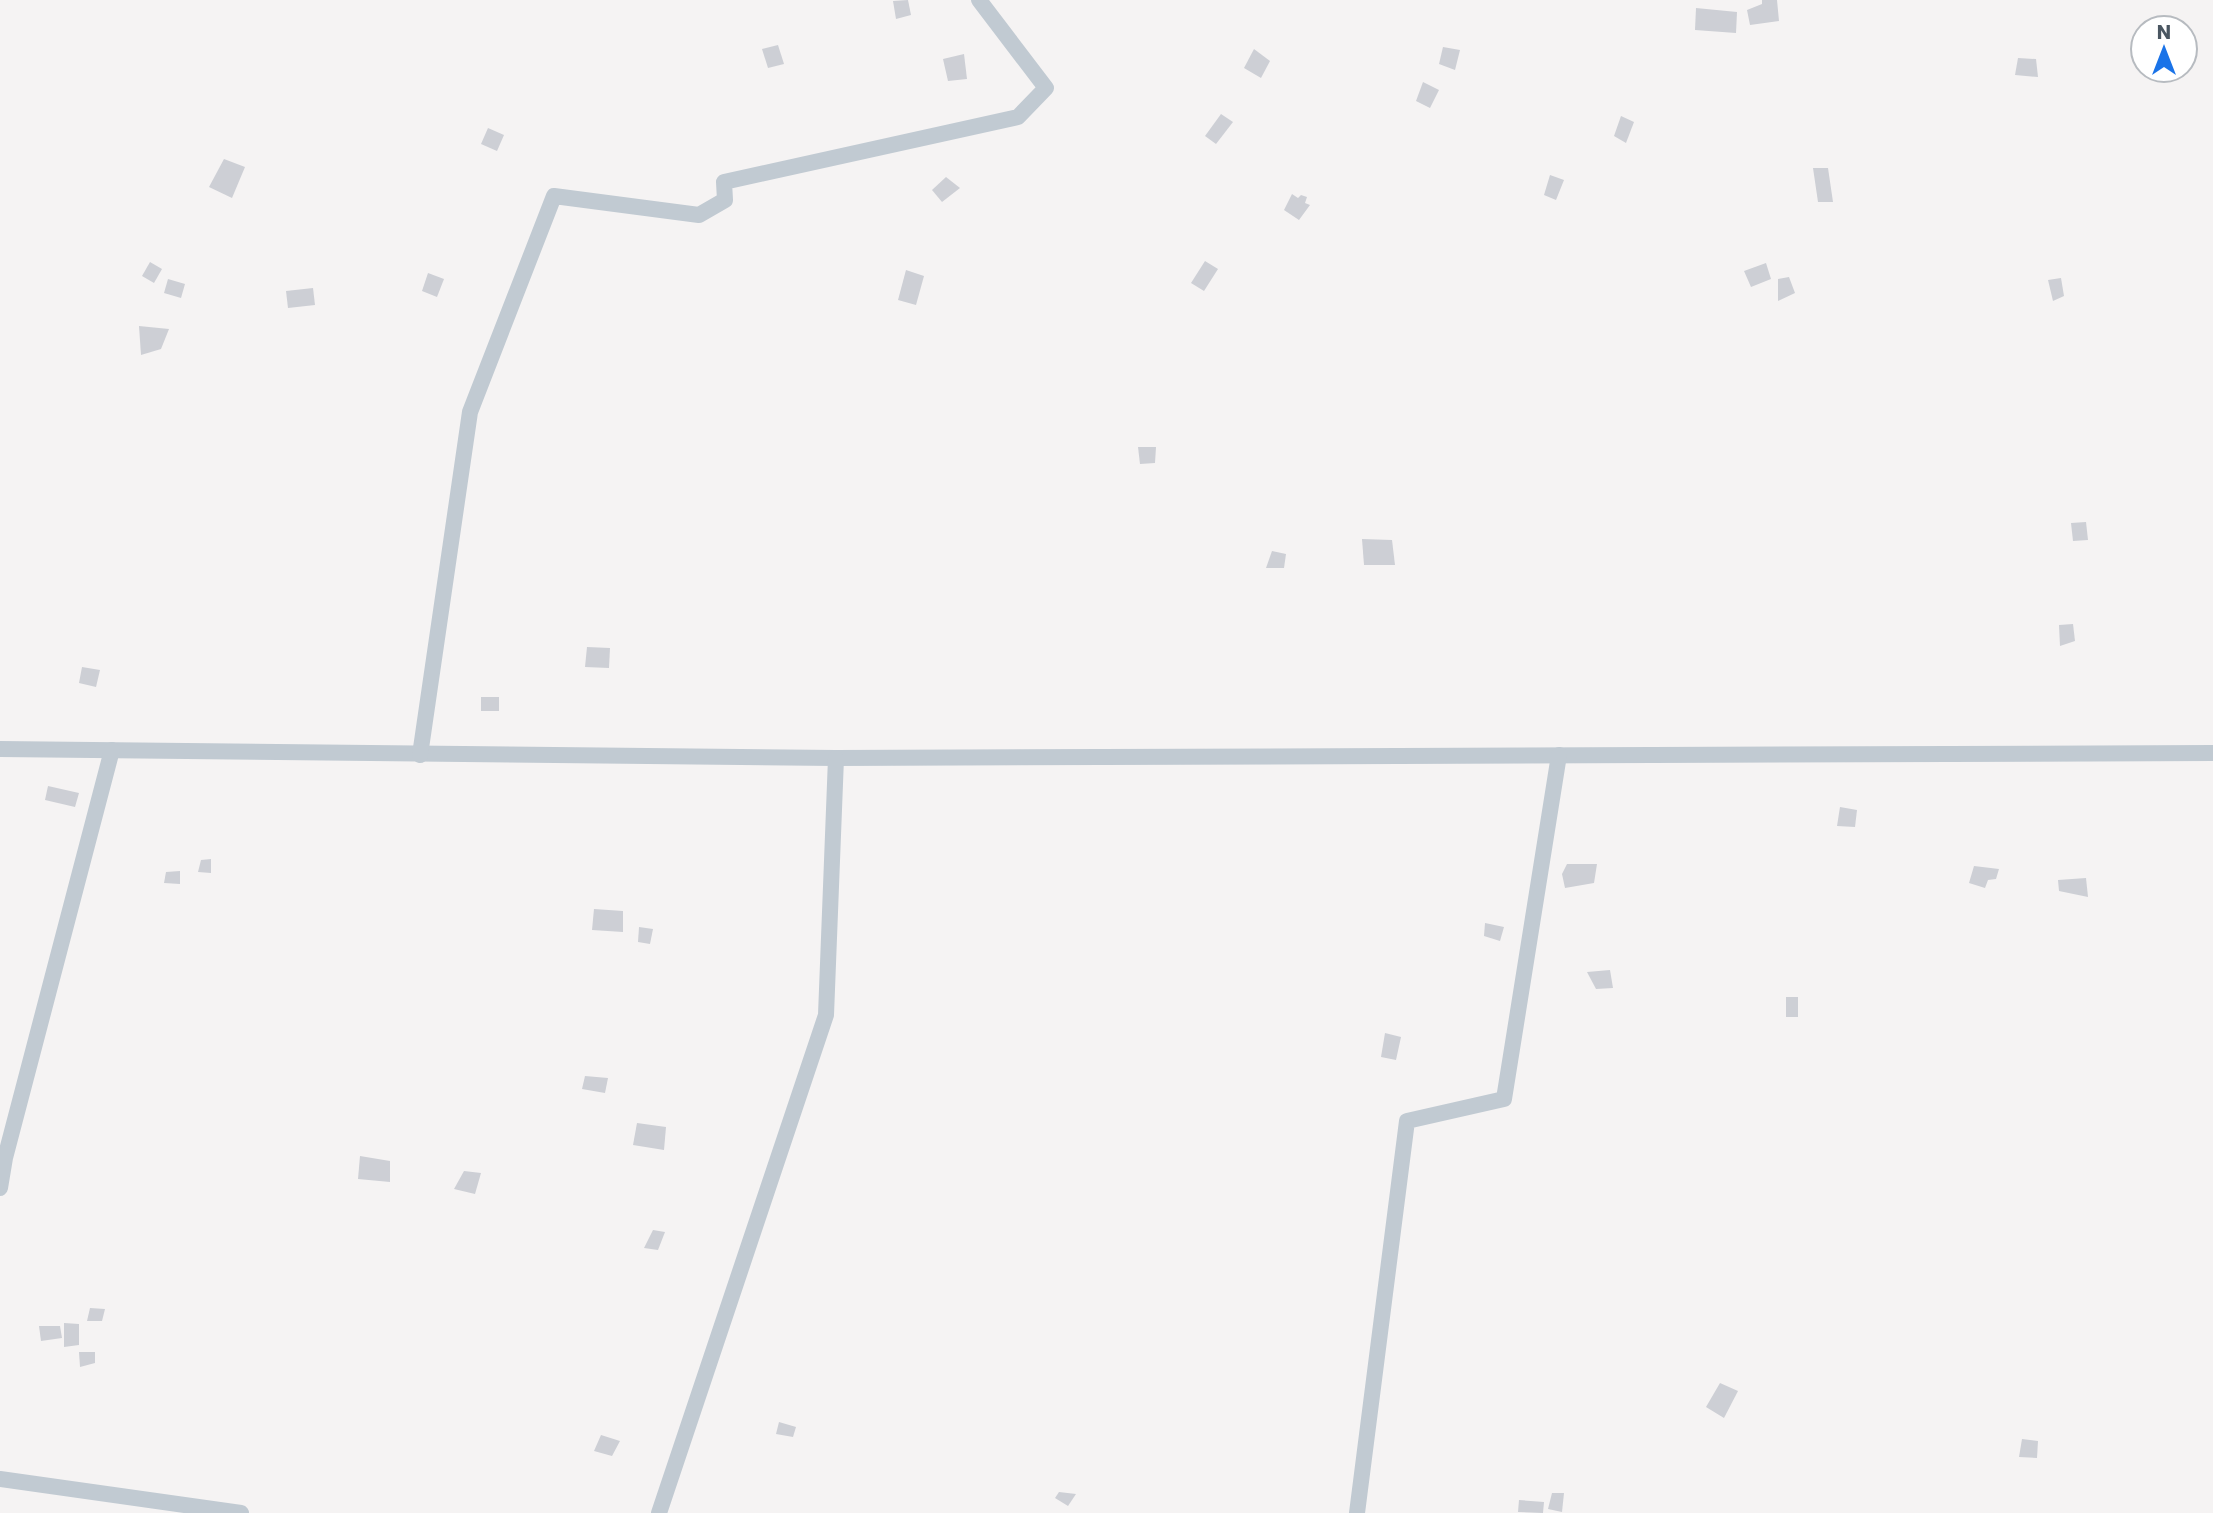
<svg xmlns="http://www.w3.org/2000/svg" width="2213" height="1513" viewBox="0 0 2213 1513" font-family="Poppins,sans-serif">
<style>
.building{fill:#cdcfd5}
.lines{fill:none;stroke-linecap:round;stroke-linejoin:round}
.street{stroke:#c1cad2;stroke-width:16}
</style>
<rect width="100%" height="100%" fill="#f5f3f3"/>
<g class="building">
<polygon points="908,0 911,15 896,19 893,1"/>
<polygon points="1762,0 1777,0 1779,21 1750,25 1747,10 1762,4"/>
<polygon points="1696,8 1737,12 1736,33 1695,30"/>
<polygon points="778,45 784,64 768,68 762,49"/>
<polygon points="1443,47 1460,50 1455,70 1439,64"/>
<polygon points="1254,49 1270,61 1261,78 1244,68"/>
<polygon points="964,54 967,79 948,81 943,59"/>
<polygon points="2018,58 2036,59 2038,77 2015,75"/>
<polygon points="1423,82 1439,90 1430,108 1416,101"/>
<polygon points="1221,114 1233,122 1216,144 1205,136"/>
<polygon points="1621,116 1634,122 1626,143 1614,136"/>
<polygon points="488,128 504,135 497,151 481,144"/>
<polygon points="224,159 245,167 232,198 209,187"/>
<polygon points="1813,168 1828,168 1833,202 1818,202"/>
<polygon points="1550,175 1564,180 1556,200 1544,195"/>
<polygon points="946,177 960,188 942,202 932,190"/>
<polygon points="1292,194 1298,198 1301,195 1307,197 1305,203 1310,205 1299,220 1284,210"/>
<polygon points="1205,261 1218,269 1204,291 1191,283"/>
<polygon points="150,262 162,269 154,283 142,276"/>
<polygon points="1766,263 1771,279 1751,287 1744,271"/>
<polygon points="906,270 924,276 916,305 898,300"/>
<polygon points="428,273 444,279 437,297 422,291"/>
<polygon points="1789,277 1795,293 1778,301 1778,279"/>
<polygon points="2061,278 2064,296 2053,301 2048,280"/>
<polygon points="168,279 185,284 181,298 164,293"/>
<polygon points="313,288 315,305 288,308 286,291"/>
<polygon points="139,326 169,329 161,349 141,355"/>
<polygon points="1138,447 1156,447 1155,463 1140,464"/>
<polygon points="2086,522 2088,540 2073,541 2071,523"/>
<polygon points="1362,539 1392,540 1395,565 1364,565"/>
<polygon points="1272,551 1286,554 1284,568 1266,568"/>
<polygon points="2073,624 2075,641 2060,646 2059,625"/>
<polygon points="587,647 610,648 609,668 585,667"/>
<polygon points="82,667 100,670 96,687 79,683"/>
<rect x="481" y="697" width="18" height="14"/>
<polygon points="48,786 79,793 75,807 45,800"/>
<polygon points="1840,807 1857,810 1855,827 1837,826"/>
<polygon points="211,859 211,873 198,872 201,860"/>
<polygon points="1567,864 1597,864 1594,883 1565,888 1562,874"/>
<polygon points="1974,866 1999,869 1996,879 1988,880 1985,888 1969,883"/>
<polygon points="180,871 180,884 164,883 166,872"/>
<polygon points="2086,878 2088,897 2059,891 2058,880"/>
<polygon points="594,909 623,911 623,932 592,930"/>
<polygon points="1485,923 1504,927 1500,941 1484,936"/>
<polygon points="639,927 653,929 650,944 638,942"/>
<polygon points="1610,970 1613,988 1596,989 1587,972"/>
<rect x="1786" y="997" width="12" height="20"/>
<polygon points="1385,1033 1401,1037 1396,1060 1381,1057"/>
<polygon points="585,1076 608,1078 605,1093 582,1089"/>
<polygon points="637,1123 666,1127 664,1150 633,1145"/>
<polygon points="360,1156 390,1161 390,1182 358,1179"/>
<polygon points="464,1171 481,1173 475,1194 454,1189"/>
<polygon points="653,1230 665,1232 658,1250 644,1248"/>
<polygon points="90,1308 105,1309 102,1321 87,1321"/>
<polygon points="64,1323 79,1324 79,1345 64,1347"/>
<polygon points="39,1326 60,1326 62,1338 41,1341"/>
<polygon points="79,1352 95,1352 95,1363 80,1367"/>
<polygon points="1720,1383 1738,1391 1724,1418 1706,1407"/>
<polygon points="779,1422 796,1427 793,1437 776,1434"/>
<polygon points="601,1435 620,1441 612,1456 594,1451"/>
<polygon points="2022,1439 2038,1441 2037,1458 2019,1457"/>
<polygon points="1059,1492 1076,1494 1068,1506 1055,1498"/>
<polygon points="1552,1493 1564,1493 1562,1512 1548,1509"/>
<polygon points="1519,1500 1544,1502 1543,1513 1518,1512"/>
</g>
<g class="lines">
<g class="street">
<polyline points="0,749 836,758 2213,753"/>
<polyline points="420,755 470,412 554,196 699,215 725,200 724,182 1018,117 1046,88 979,0"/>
<polyline points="0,1188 5,1158 112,750"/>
<polyline points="0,1479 241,1513"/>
<polyline points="659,1513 826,1015 836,758"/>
<polyline points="1357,1513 1407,1121 1504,1099 1559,755"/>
</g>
</g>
<g transform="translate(2164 49)"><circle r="33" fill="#ffffff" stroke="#b7bbc0" stroke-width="2"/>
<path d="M0-5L12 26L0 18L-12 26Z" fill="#1a73e8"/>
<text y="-10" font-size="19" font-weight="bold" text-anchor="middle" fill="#4a5661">N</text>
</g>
</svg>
